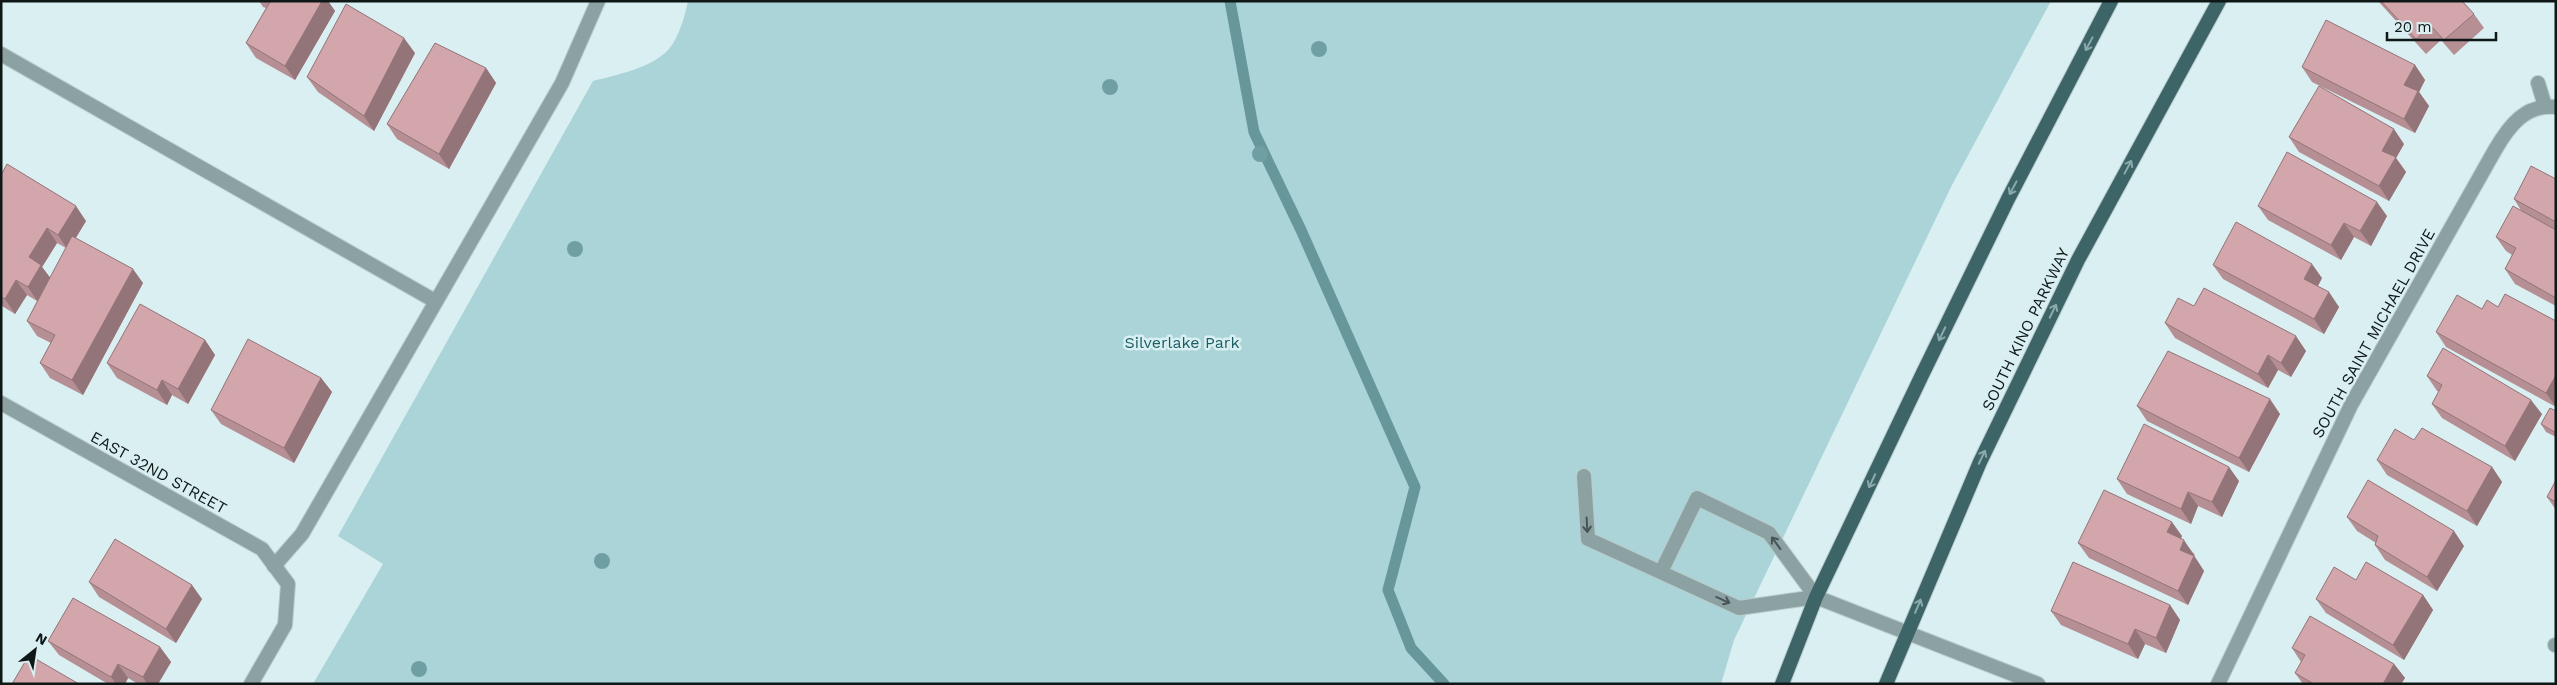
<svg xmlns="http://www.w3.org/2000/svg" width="2557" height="685" viewBox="0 0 2557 685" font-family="'Work Sans',sans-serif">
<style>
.green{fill:#aad4d7}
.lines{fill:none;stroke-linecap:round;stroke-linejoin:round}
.stream{stroke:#67979a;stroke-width:11}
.service-casing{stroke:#b9ccce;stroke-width:16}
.minor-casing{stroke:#b9ccce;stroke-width:16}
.primary-casing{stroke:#b9ccce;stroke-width:16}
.service{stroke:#8ca1a2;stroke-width:14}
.minor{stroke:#8ca1a2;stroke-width:14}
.primary{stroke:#3d6467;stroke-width:14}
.tree{fill:#709fa3}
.wall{fill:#b58f93;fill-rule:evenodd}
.shaded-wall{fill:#937478}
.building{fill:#d2a6ab;stroke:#937478}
.oneway{stroke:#8baaac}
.oneway2{stroke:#475556}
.labels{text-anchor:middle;stroke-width:5;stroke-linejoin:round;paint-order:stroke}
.street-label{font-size:16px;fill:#0f1717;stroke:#d9eff1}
.park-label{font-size:16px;fill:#1a5e63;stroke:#d9eff1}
</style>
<rect width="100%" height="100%" fill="#d9eff1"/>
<path class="green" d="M688 1H2051L1951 187 1734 640 1721 684H313L383 564 338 536 593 81C616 75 652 68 669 49 679 37 685 16 688 1Z"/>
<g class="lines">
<polyline class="stream" points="1230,1 1254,132 1301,230 1415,487 1388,590 1411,648 1444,684"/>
<defs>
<g id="service">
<polyline points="1,54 435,301"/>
<polyline points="1584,476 1588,539 1739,608 1816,597 1769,533 1697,498 1661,572"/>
<polyline points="274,566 302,534 562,83 598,1"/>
</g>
<g id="minor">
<polyline points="2538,83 2545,106"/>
<polyline points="1,403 262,549 288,584 285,625 251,684"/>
<polyline points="1816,597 2038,684"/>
<polyline points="2555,645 2556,645"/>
<path d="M2218 684 2351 405 2495 150C2509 126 2525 104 2556 107"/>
</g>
<g id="primary">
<polyline points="1782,684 1816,597 1922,375 2008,199 2111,1"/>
<polyline points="1886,684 1980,462 2078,260 2219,1"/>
</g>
</defs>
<use href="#service" class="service-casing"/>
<use href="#minor" class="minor-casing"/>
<use href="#primary" class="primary-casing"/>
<use href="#service" class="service"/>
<use href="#minor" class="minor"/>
<use href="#primary" class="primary"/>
</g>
<g class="tree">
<circle cx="1319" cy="49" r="8"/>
<circle cx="1110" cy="87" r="8"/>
<circle cx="1260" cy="154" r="8"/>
<circle cx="575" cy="249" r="8"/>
<circle cx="602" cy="561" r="8"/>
<circle cx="419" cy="669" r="8"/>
</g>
<g class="wall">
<polygon points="259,1 328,1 335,11 295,80 256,58 246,43 266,8 263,7"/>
<polygon points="2378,1 2462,1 2474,14 2484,28 2454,55 2441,40 2426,54"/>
<polygon points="415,53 374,131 318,92 307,77"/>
<polygon points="2415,65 2425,80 2419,92 2429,106 2415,133 2312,82 2302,67"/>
<polygon points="486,68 496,83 449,169 397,139 387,124"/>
<polygon points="2289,137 2404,144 2396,158 2406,172 2389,201 2299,152"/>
<path d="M1 175 86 221 76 238 143 283 83 395 50 378 40 363 51 343 37 336 27 321 37 301 27 295 15 314 2 306 1 308ZM57 243 66 248 50 278 42 267Z"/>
<polygon points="2556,179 2556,306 2515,284 2505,269 2512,255 2506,251 2496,237 2522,212 2514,199"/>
<polygon points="2258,206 2387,216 2371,246 2354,237 2341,260 2268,220"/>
<polygon points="2213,265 2322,278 2318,286 2339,307 2324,334 2223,279"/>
<polygon points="2194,306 2306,351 2291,377 2278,370 2268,388 2175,338 2165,323"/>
<polygon points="2498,307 2556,321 2556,407 2446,347 2436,332 2482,309"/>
<polygon points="205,340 215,355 188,404 172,395 167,405 117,378 107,363"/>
<polygon points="2427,376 2542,414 2515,461 2442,418 2432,404 2439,392 2437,391"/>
<polygon points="321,378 332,392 294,463 221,424 211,410"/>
<polygon points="2137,406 2280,414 2249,472 2147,421"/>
<polygon points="2556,411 2556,437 2546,432 2541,424"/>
<polygon points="2414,440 2492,467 2502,482 2477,526 2387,475 2377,460"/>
<polygon points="2117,479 2239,481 2222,517 2198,506 2191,524 2127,494"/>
<polygon points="2556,480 2556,510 2547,497"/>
<polygon points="2347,517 2464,546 2437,591 2385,560 2375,545 2376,543 2357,531"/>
<polygon points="2182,536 2181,538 2195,555 2194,556 2204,571 2188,605 2089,558 2078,543"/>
<polygon points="2356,580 2423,595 2433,610 2404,660 2326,613 2316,599"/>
<polygon points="89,582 202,599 176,643 99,597"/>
<polygon points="2170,605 2180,620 2166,653 2145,644 2138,659 2061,625 2051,611"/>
<polygon points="48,641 160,647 171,662 158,684 138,684 128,678 125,684 108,684 59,655"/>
<polygon points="2292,648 2394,664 2405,678 2401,684 2303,684 2295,673 2301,662"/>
</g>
<g class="shaded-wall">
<polygon points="322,1 328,1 335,11 295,80 285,66"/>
<polygon points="404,38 415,53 374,131 364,116"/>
<polygon points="2415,65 2425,80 2419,92 2429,106 2415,133 2404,119 2404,85"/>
<polygon points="486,68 496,83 449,169 439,154"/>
<polygon points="2394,129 2404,144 2396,158 2406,172 2389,201 2379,186 2382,151"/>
<polygon points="2377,202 2387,216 2371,246 2360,231"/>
<polygon points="76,206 86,221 68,250 58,235"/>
<polygon points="2344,223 2354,237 2341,260 2331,245"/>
<polygon points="47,228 57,243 42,267 52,280 38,302 28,287 29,257"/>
<polygon points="2312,264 2322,278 2314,293 2304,279"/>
<polygon points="133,269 143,283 83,395 72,380"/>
<polygon points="16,280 27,295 15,314 5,299"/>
<polygon points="2329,292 2339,307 2324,334 2314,319"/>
<polygon points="2296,336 2306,351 2291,377 2281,363"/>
<polygon points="205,340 215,355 188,404 178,389"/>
<polygon points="2268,355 2278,370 2268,388 2258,374"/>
<polygon points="2556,375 2556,407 2546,393"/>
<polygon points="321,378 332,392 294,463 284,448"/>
<polygon points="162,380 172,395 167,405 157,390"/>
<polygon points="2270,399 2280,414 2249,472 2239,458"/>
<polygon points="2531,400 2542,414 2515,461 2505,446"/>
<polygon points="2229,467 2239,481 2222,517 2212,502"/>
<polygon points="2492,467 2502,482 2477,526 2467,511"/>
<polygon points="2188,492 2198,506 2191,524 2181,509"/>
<polygon points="2172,522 2182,536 2177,546 2167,532"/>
<polygon points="2454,531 2464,546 2437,591 2427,577"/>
<polygon points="2184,540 2204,571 2188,605 2178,591 2180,550"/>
<polygon points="192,585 202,599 176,643 166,629"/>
<polygon points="2423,595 2433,610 2404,660 2393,645"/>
<polygon points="2170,605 2180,620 2166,653 2156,638"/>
<polygon points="2135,629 2145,644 2138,659 2128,644"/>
<polygon points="160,647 171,662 158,684 147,684 143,677"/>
<polygon points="118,664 128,678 125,684 116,684 111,677"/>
<polygon points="2394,664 2405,678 2401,684 2383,684"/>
</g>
<g class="building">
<polygon points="268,1 322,1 285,66 246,43 270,2"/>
<polygon points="2381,1 2462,1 2474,14 2444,40 2431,26 2416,39"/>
<polygon points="346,4 404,38 364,116 307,77"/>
<polygon points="2326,20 2415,65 2404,85 2418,91 2404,119 2302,67"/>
<polygon points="435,43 486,68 439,154 387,124"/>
<polygon points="2319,86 2394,129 2382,151 2396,157 2379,186 2289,137"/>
<polygon points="2287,152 2377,202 2360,231 2344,223 2331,245 2258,206"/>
<polygon points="7,164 76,206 58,235 47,228 29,257 41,265 28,287 16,280 5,299 1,297 1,175"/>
<polygon points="2531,166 2556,179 2556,222 2514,199"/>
<polygon points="2513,206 2556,230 2556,298 2505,269 2516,248 2496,237"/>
<polygon points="2236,222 2312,264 2304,279 2329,292 2314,319 2213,265"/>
<polygon points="72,236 133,269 72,380 40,363 55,335 27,321"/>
<polygon points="2204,288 2296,336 2281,363 2268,355 2258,374 2165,323 2178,298 2194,306"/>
<polygon points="2505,294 2556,321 2556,375 2546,393 2436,332 2457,295 2482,309 2487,300 2498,307"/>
<polygon points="140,304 205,340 178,389 162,380 157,390 107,363"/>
<polygon points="248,339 321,378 284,448 211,410"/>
<polygon points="2443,348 2531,400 2505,446 2432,404 2442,385 2427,376"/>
<polygon points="2168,351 2270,399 2239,458 2137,406"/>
<polygon points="2550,408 2556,411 2556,433 2541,424"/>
<polygon points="2144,424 2229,467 2212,502 2188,492 2181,509 2117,479"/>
<polygon points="2422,428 2492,467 2467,511 2377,460 2395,429 2414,440"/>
<polygon points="2368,480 2454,531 2427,577 2375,545 2378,536 2347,517"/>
<polygon points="2556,480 2556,502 2547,497"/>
<polygon points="2104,490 2172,522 2167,532 2184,540 2180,550 2194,556 2178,591 2078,543"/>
<polygon points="115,539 192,585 166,629 89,582"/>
<polygon points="2073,562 2170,605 2156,638 2135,629 2128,644 2051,611"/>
<polygon points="2366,562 2423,595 2393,645 2316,599 2334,567 2356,580"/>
<polygon points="73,598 160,647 143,677 118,664 111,677 48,641"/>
<polygon points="2310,616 2394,664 2383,684 2314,684 2295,673 2305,655 2292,648"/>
<polygon points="29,655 79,684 12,684"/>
</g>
<defs><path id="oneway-shaft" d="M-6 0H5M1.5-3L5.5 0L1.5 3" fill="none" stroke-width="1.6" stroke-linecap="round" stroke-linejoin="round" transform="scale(1.25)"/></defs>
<g class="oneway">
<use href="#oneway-shaft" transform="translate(2089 44) rotate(118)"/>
<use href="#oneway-shaft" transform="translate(2128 167) rotate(-62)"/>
<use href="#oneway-shaft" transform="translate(2013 188) rotate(118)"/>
<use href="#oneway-shaft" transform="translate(2053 311) rotate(-64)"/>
<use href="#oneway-shaft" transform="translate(1942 334) rotate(116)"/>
<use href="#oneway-shaft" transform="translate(1982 457) rotate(-65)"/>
<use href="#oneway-shaft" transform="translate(1872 481) rotate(115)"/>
<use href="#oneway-shaft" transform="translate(1918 606) rotate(-67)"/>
</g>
<g class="oneway2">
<use href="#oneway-shaft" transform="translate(1587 525) rotate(87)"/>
<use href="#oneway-shaft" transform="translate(1776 543) rotate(-126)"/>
<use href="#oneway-shaft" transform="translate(1723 600) rotate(24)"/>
</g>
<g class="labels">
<g class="street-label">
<text transform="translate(2025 329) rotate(-64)" y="6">SOUTH KINO PARKWAY</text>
<text transform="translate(2373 333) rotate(-61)" y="6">SOUTH SAINT MICHAEL DRIVE</text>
<text transform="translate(159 472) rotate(29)" y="6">EAST 32ND STREET</text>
</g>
<g class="park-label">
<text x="1182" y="348">Silverlake Park</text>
</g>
</g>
<rect width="2557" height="685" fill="none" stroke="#0f1717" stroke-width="5"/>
<g transform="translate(35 650) rotate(30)" stroke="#d9eff1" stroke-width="4" paint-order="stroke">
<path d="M0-4L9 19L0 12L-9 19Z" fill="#0f1717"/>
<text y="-8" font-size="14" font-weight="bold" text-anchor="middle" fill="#0f1717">N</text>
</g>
<path d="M2387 32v8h109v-8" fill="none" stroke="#0f1717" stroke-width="2.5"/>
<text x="2394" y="32" font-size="15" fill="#0f1717" stroke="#d9eff1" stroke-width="4" paint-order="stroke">20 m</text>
</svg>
